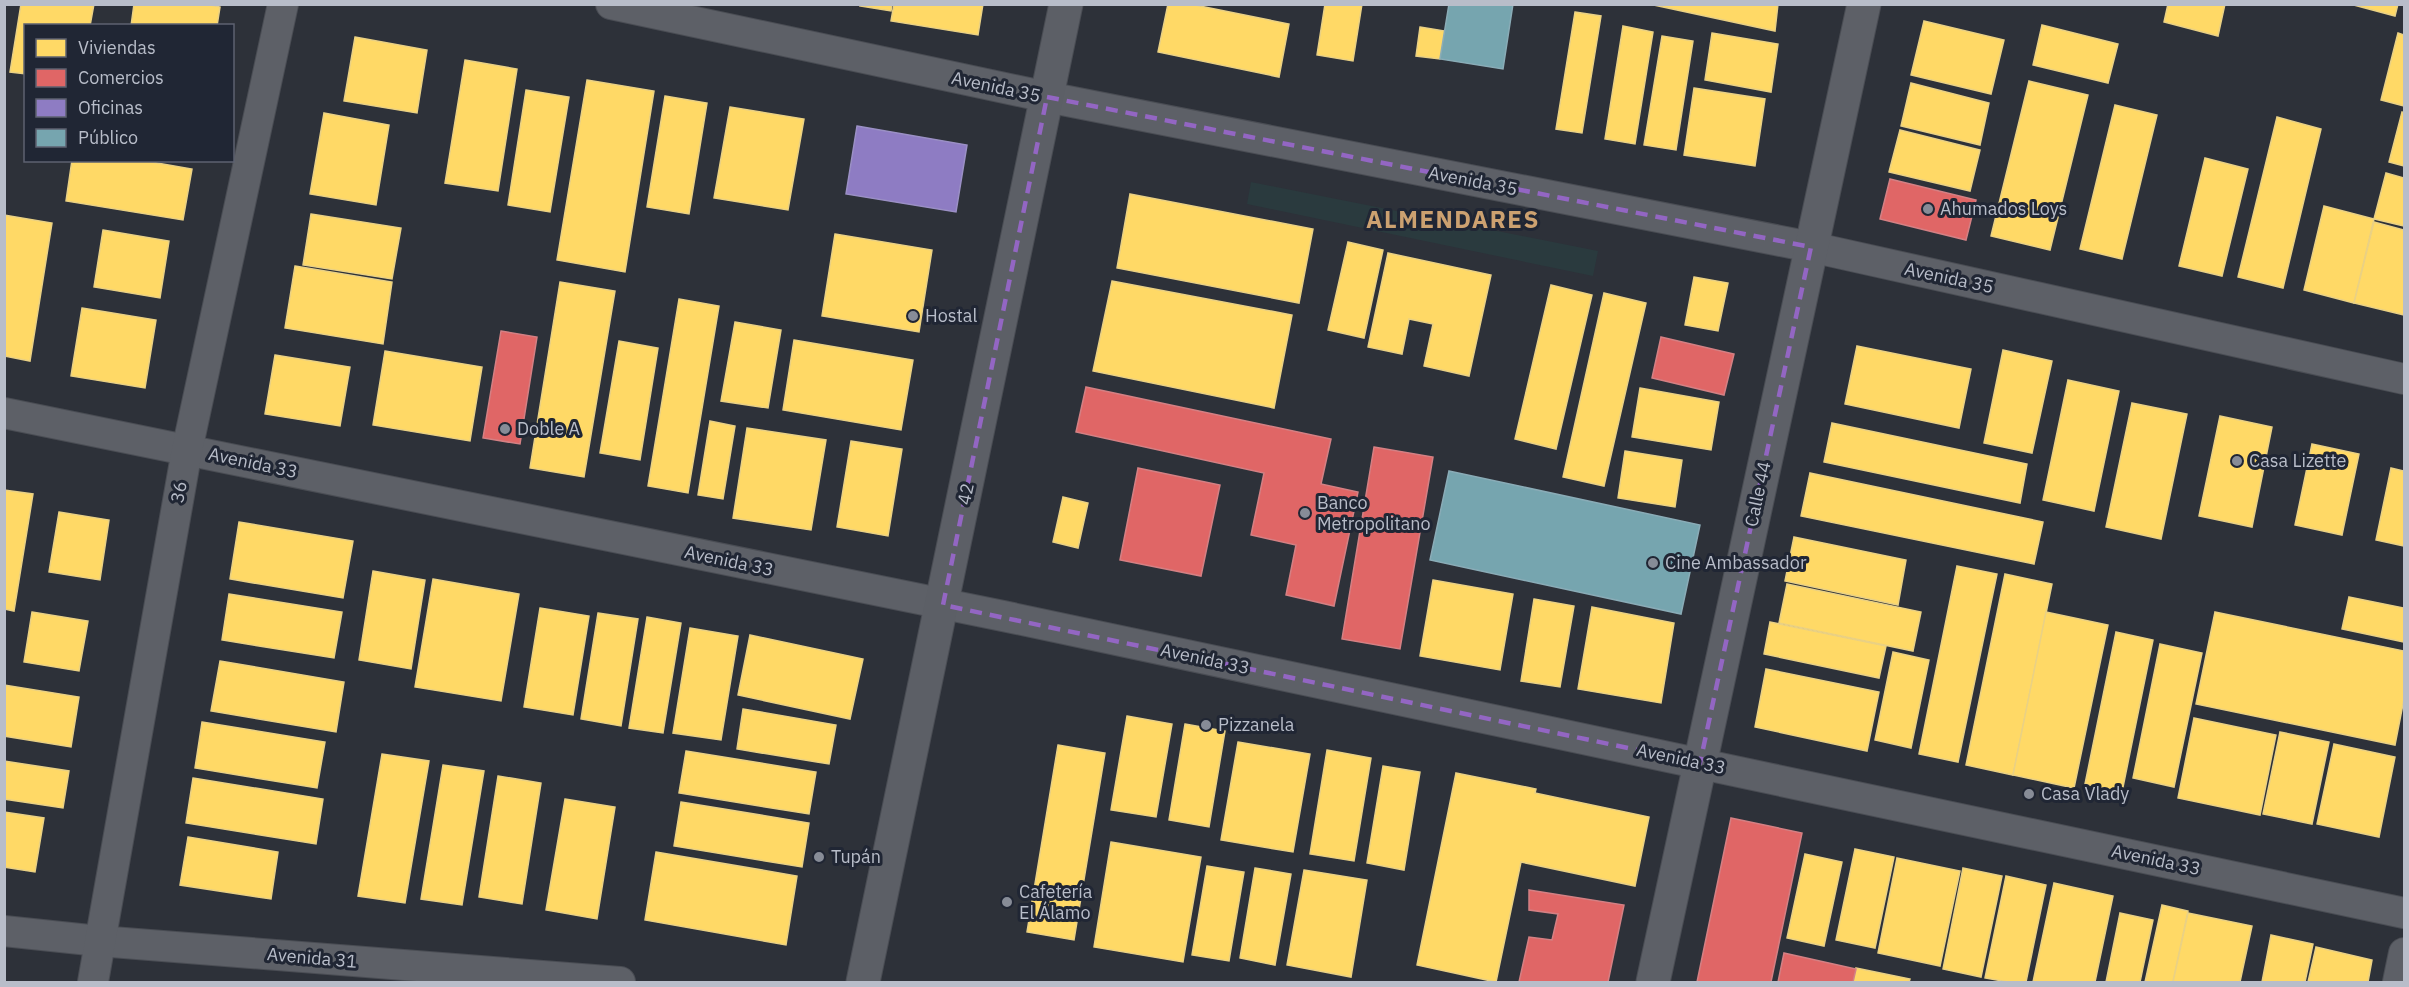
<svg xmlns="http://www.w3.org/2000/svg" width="2409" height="987" viewBox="0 0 2409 987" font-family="'IBM Plex Sans',sans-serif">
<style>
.green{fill:#2a3a3e}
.homes{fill:#ffd966;stroke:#ead184;stroke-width:1.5}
.shops{fill:#e06666;stroke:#d48084;stroke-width:1.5}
.offices{fill:#8e7cc3;stroke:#9b90c5;stroke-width:1.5}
.public{fill:#76a5af;stroke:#8aacb7;stroke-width:1.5}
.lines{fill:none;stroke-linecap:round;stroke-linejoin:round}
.minor-casing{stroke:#4a4d54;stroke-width:32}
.tertiary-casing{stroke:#4a4d54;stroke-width:35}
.secondary-casing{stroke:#4a4d54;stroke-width:35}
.minor{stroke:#5d6067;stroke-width:30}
.tertiary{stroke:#5d6067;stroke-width:33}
.secondary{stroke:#5c5f66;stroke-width:33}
.marked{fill:none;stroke:#9366c3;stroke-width:4.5;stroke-dasharray:12 8;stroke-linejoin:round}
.poi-dot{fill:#878c97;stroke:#202634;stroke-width:2}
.labels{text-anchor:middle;stroke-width:6;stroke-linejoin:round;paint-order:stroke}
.street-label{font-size:18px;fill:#b8bdc9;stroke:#202634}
.poi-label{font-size:18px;fill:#b8bdc9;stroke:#202634;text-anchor:start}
.district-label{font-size:24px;font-weight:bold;letter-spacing:1.5px;fill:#cca170;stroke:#202634}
</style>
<rect width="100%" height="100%" fill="#2d3139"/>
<polygon class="green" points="1251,182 1598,251 1593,276 1247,204"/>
<g class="homes">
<polygon points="21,4 94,4 90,26 26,26 26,74 10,72"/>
<polygon points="134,4 206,4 220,7 217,26 131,26"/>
<polygon points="861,4 892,4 891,11 860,6"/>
<polygon points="894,4 983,4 978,35 891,21"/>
<polygon points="1168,4 1190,4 1289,24 1279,77 1158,52"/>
<polygon points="1325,4 1362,4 1353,61 1317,55"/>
<polygon points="1649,4 1778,4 1775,31"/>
<polygon points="2168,4 2225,4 2218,36 2164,22"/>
<polygon points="2350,4 2398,4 2395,16"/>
<polygon points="1575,12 1601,16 1582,133 1556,129"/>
<polygon points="1924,21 2004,40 1991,94 1911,75"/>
<polygon points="2042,25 2118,44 2108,83 2033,65"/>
<polygon points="1623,26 1653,32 1635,144 1605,139"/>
<polygon points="1420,27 1445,31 1440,59 1416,56"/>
<polygon points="1712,33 1778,44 1771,92 1705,80"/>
<polygon points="2398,33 2404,35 2404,106 2381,100"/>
<polygon points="1662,36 1693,41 1676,150 1644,145"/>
<polygon points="355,37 427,50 417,113 344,101"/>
<polygon points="465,60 517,69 498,191 445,183"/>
<polygon points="587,80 654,91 625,272 557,260"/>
<polygon points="2029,81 2088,95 2050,250 1991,236"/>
<polygon points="1911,83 1989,103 1980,145 1901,126"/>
<polygon points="1694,88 1765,99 1755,166 1684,155"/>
<polygon points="526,90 569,97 550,212 508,205"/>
<polygon points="665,96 707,103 689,214 647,207"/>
<polygon points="2115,105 2157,115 2122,259 2080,249"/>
<polygon points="730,107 804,119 788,210 714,198"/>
<polygon points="2402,112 2404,113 2404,166 2389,162"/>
<polygon points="324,113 389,125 376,205 310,194"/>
<polygon points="2277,117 2321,129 2283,288 2238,277"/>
<polygon points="1900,130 1980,150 1970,191 1889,172"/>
<polygon points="2205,158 2248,169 2222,276 2179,266"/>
<polygon points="72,160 140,160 192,169 183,220 66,201"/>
<polygon points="2386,173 2404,178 2404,226 2374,219"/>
<polygon points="1130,194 1313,229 1299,303 1117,268"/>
<polygon points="2324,206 2374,219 2354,303 2304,290"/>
<polygon points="311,214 401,228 392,279 303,265"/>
<polygon points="4,215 52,223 30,361 4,356"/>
<polygon points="2374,222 2404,230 2404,315 2354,303"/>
<polygon points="103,230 169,241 160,298 94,287"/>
<polygon points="835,234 932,250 919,332 822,316"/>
<polygon points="1348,242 1383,250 1364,338 1328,330"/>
<polygon points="1388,253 1491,275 1469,376 1424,366 1433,324 1409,319 1402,354 1368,347"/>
<polygon points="295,266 392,282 383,344 285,328"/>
<polygon points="1694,277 1728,283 1718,331 1685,325"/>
<polygon points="1112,281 1292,315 1274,408 1093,371"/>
<polygon points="560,282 615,291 584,477 530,468"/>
<polygon points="1551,285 1592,295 1556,449 1515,439"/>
<polygon points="1604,293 1646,303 1604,486 1563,477"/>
<polygon points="679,299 719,306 688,493 648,486"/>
<polygon points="82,308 156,320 145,388 71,376"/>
<polygon points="735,322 781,330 768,408 721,401"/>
<polygon points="794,340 913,360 901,430 783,410"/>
<polygon points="619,341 658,348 640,460 600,453"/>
<polygon points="1857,346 1971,369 1959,428 1845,404"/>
<polygon points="2003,350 2052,361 2032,453 1984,443"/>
<polygon points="385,351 482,367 470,441 373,425"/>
<polygon points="275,355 350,367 340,426 265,414"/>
<polygon points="2068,380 2119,391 2094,511 2043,500"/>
<polygon points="1640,388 1719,402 1711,450 1632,437"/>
<polygon points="2132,403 2187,414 2161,539 2106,527"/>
<polygon points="2220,416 2272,427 2252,527 2199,516"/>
<polygon points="710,421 735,426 723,499 698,495"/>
<polygon points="1832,423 2027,464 2020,503 1824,462"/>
<polygon points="747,428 826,440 811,530 733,518"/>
<polygon points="851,441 902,449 888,536 837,527"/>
<polygon points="2312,444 2359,454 2342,535 2295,525"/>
<polygon points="1625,451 1682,460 1675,507 1618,498"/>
<polygon points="2391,468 2404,471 2404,546 2376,540"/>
<polygon points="1810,473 2043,522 2034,564 1801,516"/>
<polygon points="4,490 33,494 14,611 4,609"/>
<polygon points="1063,497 1088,503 1078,548 1053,542"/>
<polygon points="59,512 109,520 100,580 49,572"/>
<polygon points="239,522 353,541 343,598 230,579"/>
<polygon points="1794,537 1906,560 1898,605 1785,581"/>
<polygon points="1957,566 1997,574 1958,762 1919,754"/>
<polygon points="373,571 425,580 411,669 359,660"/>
<polygon points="2005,574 2052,584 2013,775 1966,765"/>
<polygon points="433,579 519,594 501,701 415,687"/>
<polygon points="1433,580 1513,594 1500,670 1420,656"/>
<polygon points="1787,584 1921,612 1913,651 1779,623"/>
<polygon points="229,594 342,612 334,658 222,640"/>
<polygon points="2349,597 2404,608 2404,642 2342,629"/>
<polygon points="1534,599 1574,606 1560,687 1521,681"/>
<polygon points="1592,607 1674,623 1661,703 1578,689"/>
<polygon points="540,608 589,616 573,715 524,707"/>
<polygon points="32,612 88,621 79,671 24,662"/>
<polygon points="2046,612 2108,625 2074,788 2013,775"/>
<polygon points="2215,612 2404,651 2404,699 2395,745 2196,704"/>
<polygon points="598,613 638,619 621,726 581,719"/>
<polygon points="647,617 681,623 663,733 629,728"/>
<polygon points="1770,622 1886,646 1879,678 1764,654"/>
<polygon points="690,628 738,636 721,740 673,733"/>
<polygon points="2116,632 2153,640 2122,792 2085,784"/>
<polygon points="750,635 863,659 850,719 738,695"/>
<polygon points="2160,644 2202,653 2174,787 2133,778"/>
<polygon points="1893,652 1929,660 1911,748 1875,740"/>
<polygon points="220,661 344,682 336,732 211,711"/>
<polygon points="1766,669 1879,692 1867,751 1755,727"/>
<polygon points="4,685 79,697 71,747 4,736"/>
<polygon points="743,709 836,725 829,764 737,749"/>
<polygon points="1127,716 1172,724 1156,817 1111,810"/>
<polygon points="2194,718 2276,735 2260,815 2178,798"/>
<polygon points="202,722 325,742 317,788 195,768"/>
<polygon points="1185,724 1225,731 1209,827 1169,820"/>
<polygon points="2280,732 2329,742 2312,824 2263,814"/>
<polygon points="1238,742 1310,754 1293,852 1221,840"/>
<polygon points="2334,744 2395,757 2379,837 2317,824"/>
<polygon points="1058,745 1105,753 1074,940 1027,932"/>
<polygon points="1327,750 1371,758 1354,861 1310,854"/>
<polygon points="686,751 816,772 809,814 679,793"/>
<polygon points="382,754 429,761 405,903 358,896"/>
<polygon points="4,761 69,771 63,808 4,799"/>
<polygon points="443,765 484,771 462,905 421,899"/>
<polygon points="1383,766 1420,772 1404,870 1367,863"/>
<polygon points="1456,773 1536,789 1535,793 1649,817 1635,886 1521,862 1496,982 1417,965"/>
<polygon points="498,776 541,783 522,904 479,897"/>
<polygon points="193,778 323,799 316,844 186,823"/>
<polygon points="565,799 615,807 597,919 546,910"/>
<polygon points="681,802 809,823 802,867 674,846"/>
<polygon points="4,812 44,818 35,872 4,867"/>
<polygon points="188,837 278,852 271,899 180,885"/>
<polygon points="1111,842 1201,857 1183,962 1094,947"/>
<polygon points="1855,849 1894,857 1875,948 1836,940"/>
<polygon points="656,852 797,876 786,945 645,920"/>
<polygon points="1805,854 1842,862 1824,946 1787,938"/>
<polygon points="1897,858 1960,871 1940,966 1878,953"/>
<polygon points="1207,866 1244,872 1229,961 1192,955"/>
<polygon points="1255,868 1291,874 1275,965 1240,958"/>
<polygon points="1963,868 2002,876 1981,977 1943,969"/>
<polygon points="1304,870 1367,880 1351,977 1287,965"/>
<polygon points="2006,876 2046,885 2026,982 2008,982 1985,978"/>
<polygon points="2054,883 2113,896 2095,982 2033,982"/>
<polygon points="2162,905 2188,911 2173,982 2145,982"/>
<polygon points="2120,913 2153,920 2140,982 2106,982"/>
<polygon points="2188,913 2252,926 2240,982 2173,982"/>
<polygon points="2271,935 2313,944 2305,982 2262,982"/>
<polygon points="2316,947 2372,960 2368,982 2308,982"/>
<polygon points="1856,968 1910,979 1909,982 1853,982"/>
</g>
<g class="shops">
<polygon points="1890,179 1976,200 1966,240 1880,219"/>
<polygon points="501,331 537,337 520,444 483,438"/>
<polygon points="1661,337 1734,354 1724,395 1652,378"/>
<polygon points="1086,387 1331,439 1321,484 1358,492 1334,606 1286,595 1296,545 1251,535 1264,473 1076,432"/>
<polygon points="1374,447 1433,457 1400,649 1342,639"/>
<polygon points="1138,468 1220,485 1201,576 1120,560"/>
<polygon points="1731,818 1802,833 1771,982 1697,982"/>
<polygon points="1529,890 1624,905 1608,982 1519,982 1529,937 1552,940 1558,914 1529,910"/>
<polygon points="1784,953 1856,969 1853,982 1778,982"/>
</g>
<polygon class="offices" points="857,126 967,145 956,212 846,194"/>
<g class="public">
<polygon points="1449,4 1513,4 1503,69 1440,59"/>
<polygon points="1449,471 1700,525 1681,614 1430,560"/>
</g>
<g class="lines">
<defs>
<g id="minor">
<polyline points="611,4 1047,97 1811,247 2404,379"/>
<polyline points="4,413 1003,616 2404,913"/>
<polyline points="4,931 99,941 620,982"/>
<polyline points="93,982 187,450 283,4"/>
<polyline points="2398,982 2404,953"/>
</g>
<polyline id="tertiary" points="1653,982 1864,4"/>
<polyline id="secondary" points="863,982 1066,4"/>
</defs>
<use href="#minor" class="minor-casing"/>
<use href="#tertiary" class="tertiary-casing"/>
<use href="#secondary" class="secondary-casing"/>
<use href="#minor" class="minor"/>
<use href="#tertiary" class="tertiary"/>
<use href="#secondary" class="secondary"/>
</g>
<path class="marked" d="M1047 97 1811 247 1700 763 943 605Z"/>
<g class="poi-dot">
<circle cx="1928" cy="209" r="6"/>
<circle cx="913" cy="316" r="6"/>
<circle cx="505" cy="429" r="6"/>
<circle cx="2237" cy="461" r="6"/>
<circle cx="1305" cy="513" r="6"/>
<circle cx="1653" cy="563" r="6"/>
<circle cx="1206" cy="725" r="6"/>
<circle cx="2029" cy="794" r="6"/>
<circle cx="819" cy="857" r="6"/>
<circle cx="1007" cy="902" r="6"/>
</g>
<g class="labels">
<g class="street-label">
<text transform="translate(996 87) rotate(12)" y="6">Avenida 35</text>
<text transform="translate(1473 181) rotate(11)" y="6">Avenida 35</text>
<text transform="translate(1949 278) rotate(12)" y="6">Avenida 35</text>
<text transform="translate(253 463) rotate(12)" y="6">Avenida 33</text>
<text transform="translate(179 492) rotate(-80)" y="6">36</text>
<text transform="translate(966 494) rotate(-78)" y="6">42</text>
<text transform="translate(1758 494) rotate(-78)" y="6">Calle 44</text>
<text transform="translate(729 561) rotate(12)" y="6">Avenida 33</text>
<text transform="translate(1205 659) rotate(12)" y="6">Avenida 33</text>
<text transform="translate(1681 759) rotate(12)" y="6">Avenida 33</text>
<text transform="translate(2156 860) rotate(12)" y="6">Avenida 33</text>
<text transform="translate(312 958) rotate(5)" y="6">Avenida 31</text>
</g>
<g class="poi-label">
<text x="1940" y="215">Ahumados Loys</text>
<text x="925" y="322">Hostal</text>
<text x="517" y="435">Doble A</text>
<text x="2249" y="467">Casa Lizette</text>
<text x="1317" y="509">Banco<tspan x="1317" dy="21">Metropolitano</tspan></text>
<text x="1665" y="569">Cine Ambassador</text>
<text x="1218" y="731">Pizzanela</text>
<text x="2041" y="800">Casa Vlady</text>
<text x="831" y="863">Tupán</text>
<text x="1019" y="898">Cafetería<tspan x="1019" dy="21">El Álamo</tspan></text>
</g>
<g class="district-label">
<text x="1453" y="228">ALMENDARES</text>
</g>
</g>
<rect width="2409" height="987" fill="none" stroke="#b8bdc9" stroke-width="12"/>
<rect x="24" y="24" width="210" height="138" fill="#202634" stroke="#5d6270" stroke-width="1.5"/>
<rect x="36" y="39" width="30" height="18" fill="#ffd966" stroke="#5d6270" stroke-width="1.5"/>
<text x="78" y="54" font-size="18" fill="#b8bdc9">Viviendas</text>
<rect x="36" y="69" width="30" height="18" fill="#e06666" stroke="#5d6270" stroke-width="1.5"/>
<text x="78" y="84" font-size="18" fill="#b8bdc9">Comercios</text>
<rect x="36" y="99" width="30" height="18" fill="#8e7cc3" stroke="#5d6270" stroke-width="1.5"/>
<text x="78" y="114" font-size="18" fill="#b8bdc9">Oficinas</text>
<rect x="36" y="129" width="30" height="18" fill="#76a5af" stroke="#5d6270" stroke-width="1.5"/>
<text x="78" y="144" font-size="18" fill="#b8bdc9">Público</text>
</svg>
